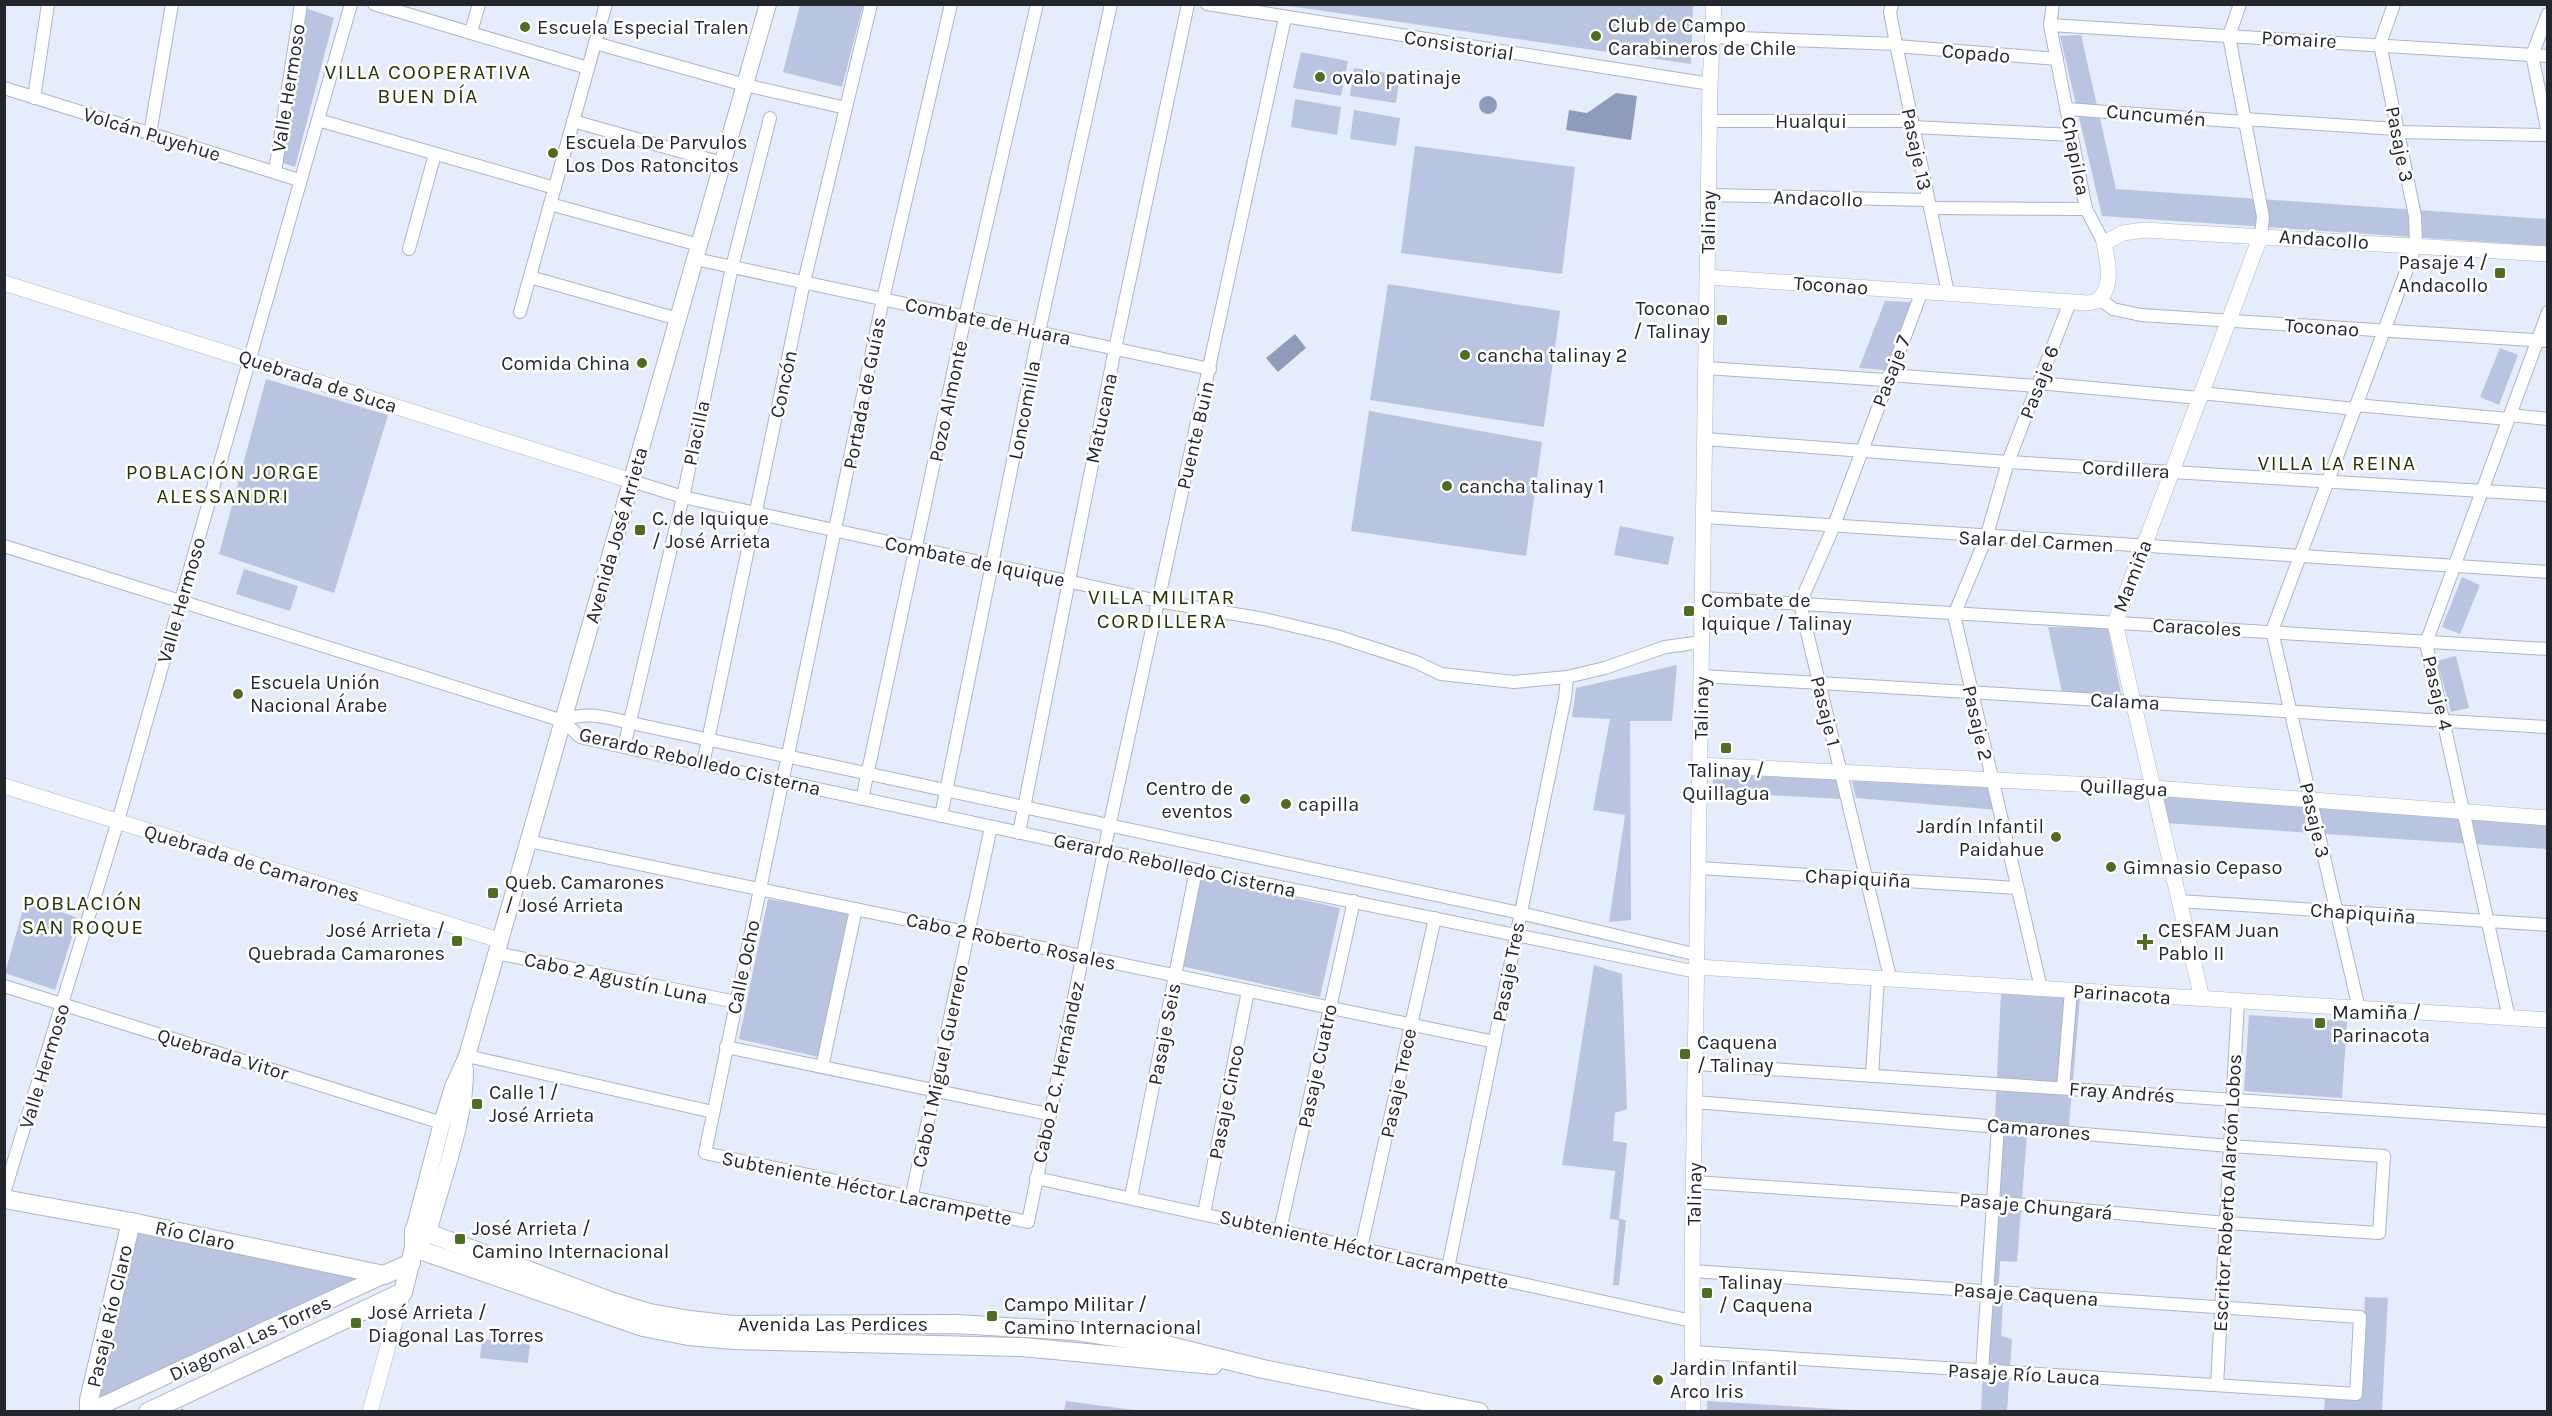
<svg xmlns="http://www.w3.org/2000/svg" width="2552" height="1416" viewBox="0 0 2552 1416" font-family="Karla,sans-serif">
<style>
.green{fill:#b9c5e0}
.water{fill:#8e9bba}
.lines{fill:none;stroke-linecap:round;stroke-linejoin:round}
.stream{stroke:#8e9bba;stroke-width:4}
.minor-casing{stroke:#acb5c7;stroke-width:14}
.tertiary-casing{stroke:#acb5c7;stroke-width:16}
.secondary-casing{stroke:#acb5c7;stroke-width:18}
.primary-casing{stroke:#acb5c7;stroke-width:20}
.minor{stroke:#fff;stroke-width:12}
.tertiary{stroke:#fff;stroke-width:15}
.secondary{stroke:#fff;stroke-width:16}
.primary{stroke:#fff;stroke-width:18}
.poi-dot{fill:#4d6d23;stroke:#fff;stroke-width:2}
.labels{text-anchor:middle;stroke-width:5;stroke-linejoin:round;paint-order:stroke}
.poi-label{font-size:20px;fill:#23262d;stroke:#fff;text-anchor:start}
.street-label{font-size:20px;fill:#23262d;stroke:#fff}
.neighbourhood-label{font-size:21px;letter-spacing:1.5px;fill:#223702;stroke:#fff}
</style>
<rect width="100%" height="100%" fill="#e5ecfb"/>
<g class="green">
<polygon points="800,5 863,5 842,87 783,72"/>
<polygon points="1281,5 1693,5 1691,64 1310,9"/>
<polygon points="305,8 334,18 295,167 282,163"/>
<polygon points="2081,35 2116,189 2547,219 2547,246 2102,216 2060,36"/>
<polygon points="1301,52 1348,61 1341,96 1293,88"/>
<polygon points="1354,68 1400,75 1396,103 1350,96"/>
<polygon points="1295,99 1341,107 1337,135 1291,127"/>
<polygon points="1354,110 1400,118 1396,146 1350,139"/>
<polygon points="1415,146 1575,167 1562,274 1401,253"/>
<polygon points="1388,284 1560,311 1544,427 1370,400"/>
<polygon points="1885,301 1913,302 1885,370 1859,368"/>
<polygon points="2500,348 2518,355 2499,405 2480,397"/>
<polygon points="266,379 388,415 334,593 219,554"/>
<polygon points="1369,411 1542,442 1526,556 1351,531"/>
<polygon points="1620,526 1674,537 1668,565 1614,555"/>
<polygon points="244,569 298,586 290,611 236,594"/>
<polygon points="2462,577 2480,585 2460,634 2442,627"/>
<polygon points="2048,627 2108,628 2121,694 2062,692"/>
<polygon points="2456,656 2469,708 2451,712 2437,661"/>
<polygon points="1677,665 1672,721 1630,721 1631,920 1609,922 1625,815 1593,810 1610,719 1572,717 1576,688"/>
<polygon points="1713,772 1838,778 1842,799 1713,792"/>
<polygon points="1851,777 1991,788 1997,810 1856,798"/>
<polygon points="2159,794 2547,820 2547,849 2166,823"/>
<polygon points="1201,877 1340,908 1320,997 1181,966"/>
<polygon points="26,899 78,918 55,990 5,973"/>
<polygon points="768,899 848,913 819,1057 739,1039"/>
<polygon points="1594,965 1622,974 1627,1109 1615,1113 1613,1141 1627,1143 1619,1219 1626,1220 1619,1285 1613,1285 1619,1220 1610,1219 1615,1171 1562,1165"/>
<polygon points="2001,993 2080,998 2068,1137 2027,1134 2017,1262 2000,1261 1999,1283 2004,1283 2001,1336 2012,1339 2007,1411 1981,1412"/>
<polygon points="2249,1015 2347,1021 2342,1098 2244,1091"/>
<polygon points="134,1231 366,1277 91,1405"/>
<polygon points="2365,1297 2388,1298 2382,1411 2324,1412 2325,1397 2361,1398"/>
<polygon points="482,1339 530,1344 528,1363 480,1358"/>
<polygon points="1066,1401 1141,1411 1064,1411"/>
<polygon points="1707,1401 1869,1411 1707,1411"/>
</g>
<g class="water">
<polygon points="1616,93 1637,96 1631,140 1566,130 1569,110 1587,113"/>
<circle cx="1488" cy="105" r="9"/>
<polygon points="1295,334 1306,348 1278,372 1266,358"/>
</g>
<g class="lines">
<polyline class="stream" points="182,1412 182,1411"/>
<defs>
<g id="minor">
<polyline points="374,4 588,68"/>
<polyline points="951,4 883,299 705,1153 1028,1222 1109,827 1285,18"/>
<polyline points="1207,4 1710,84"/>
<polyline points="1892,4 1890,12 1896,44 1948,293"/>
<polyline points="2053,4 2050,25 2086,209 2104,243"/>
<polyline points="2240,4 2229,36 2263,217 2261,235"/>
<polyline points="2548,14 2532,55 2548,133"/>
<polyline points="2050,25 2548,56"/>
<polyline points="471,32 479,4"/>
<polyline points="1713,37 1896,44"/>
<polyline points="595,43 745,85 846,108"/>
<polyline points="1896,46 2057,59"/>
<polyline points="4,88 299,180"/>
<polyline points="34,98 48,4"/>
<polyline points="2067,109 2245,122"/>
<polyline points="2244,119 2396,129"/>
<polyline points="318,120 555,188"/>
<polyline points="573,121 722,163"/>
<polyline points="1710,121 1912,121"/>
<polyline points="1913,127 2072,135"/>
<polyline points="2397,132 2548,135"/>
<polyline points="150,134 172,4"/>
<polyline points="275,172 301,4"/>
<polyline points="1709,195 1928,200"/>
<polyline points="550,204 699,245"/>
<polyline points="1930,208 2086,209"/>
<polyline points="409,249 435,154"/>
<polyline points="695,259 1210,369"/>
<polyline points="530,277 678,319"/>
<polyline points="2100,299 2113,309 2141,315 2548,341"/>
<polyline points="520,312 606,4"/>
<polyline points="1706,368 1886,380"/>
<polyline points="1889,375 2036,386"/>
<polyline points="2038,383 2200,398"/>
<polyline points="2201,393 2355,409"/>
<polyline points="2356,405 2508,419"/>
<polyline points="2510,415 2548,419"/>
<polyline points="1705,439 2008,462 2548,495"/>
<polyline points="632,481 683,497 756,513 1158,601 1264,619 1336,636 1416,662 1441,674 1514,682 1567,677 1605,668 1665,647 1702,642"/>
<polyline points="1704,517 2548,572"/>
<polyline points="4,546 563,721"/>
<polyline points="1703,598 2548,649"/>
<polyline points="1702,676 2548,727"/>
<polyline points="563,721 580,737 624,747 1104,851 1697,972"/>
<path d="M563 721C585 710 608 718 631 723L1520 913 1698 955"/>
<polyline points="624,747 683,497 732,267 770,118"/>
<polyline points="703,764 804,282 871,4"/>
<polyline points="862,799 965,317 1037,4"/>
<polyline points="941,816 1039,332 1111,4"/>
<polyline points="1019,833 1115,349 1188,4"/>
<polyline points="528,841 1495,1042"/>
<polyline points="1699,868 2017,888"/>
<polyline points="2179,901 2548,925"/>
<polyline points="496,953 736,1002"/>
<polyline points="1890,977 1800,603 1833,528 1922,291"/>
<polyline points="4,986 442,1123"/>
<polyline points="2041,988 1954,615 1986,538 2008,462 2070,302"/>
<polyline points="2359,1009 2272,631 2416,245 2415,216 2380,44 2394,4"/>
<polyline points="2509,1018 2426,643 2548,312"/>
<polyline points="726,1047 1048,1114"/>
<polyline points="467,1056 713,1112"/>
<polyline points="1696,1064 2548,1121"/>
<polyline points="822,1067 856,909"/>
<polyline points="1872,1076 1878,977"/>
<polyline points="2063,1088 2071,991"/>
<polyline points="1036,1178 1692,1321"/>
<polyline points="1694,1182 1993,1202 2226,1223 2379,1233 2384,1156 2230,1146 1695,1102"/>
<polyline points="4,1193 118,821 351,4"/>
<polyline points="1131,1197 1196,870"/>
<polyline points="911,1199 991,827"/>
<polyline points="1204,1213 1248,991"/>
<polyline points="1280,1230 1354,901"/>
<polyline points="1361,1248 1435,918"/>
<polyline points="1448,1268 1565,698 1567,677"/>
<polyline points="1692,1271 2360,1317 2356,1394 1692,1352"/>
<polyline points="1982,1372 1998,1126"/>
<polyline points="2217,1385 2238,1001"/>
</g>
<g id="tertiary">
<path d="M1707 277 2088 303 2097 301C2114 288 2108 262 2104 243L2123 233 2144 230 2548 254"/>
<polyline points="4,283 632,481"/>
<polyline points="1700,765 2154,788 2548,818"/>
<polyline points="4,786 499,940"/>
<polyline points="1697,967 2548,1020"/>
<polyline points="2202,999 2115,623 2261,235"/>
<polyline points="370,1412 403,1292"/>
<polyline points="1693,1412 1692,1271 1710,84 1714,4"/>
</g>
<g id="secondary">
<polyline points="414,1230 442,1123 453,1087 467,1056 768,4"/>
<path d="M420 1242 428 1233C441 1182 466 1120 465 1069"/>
<polyline points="88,1412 384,1275"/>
</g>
<g id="primary">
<polyline points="4,1199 131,1222 384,1275 411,1263"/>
<polyline points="414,1248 643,1327 688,1336 734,1340 1022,1347 1213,1365"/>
<polyline points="89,1412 89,1400 131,1222"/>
<polyline points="148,1412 403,1292 414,1248 414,1230 428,1233 610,1301 650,1313 690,1320 733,1325 956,1324 1075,1331 1162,1344 1263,1369 1479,1412"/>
</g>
</defs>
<use href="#minor" class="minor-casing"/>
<use href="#tertiary" class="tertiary-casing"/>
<use href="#secondary" class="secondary-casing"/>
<use href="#primary" class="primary-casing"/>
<use href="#minor" class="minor"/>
<use href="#tertiary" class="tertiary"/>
<use href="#secondary" class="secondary"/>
<use href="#primary" class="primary"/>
</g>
<g class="poi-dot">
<circle cx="525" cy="27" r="6"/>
<circle cx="1596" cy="36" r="6"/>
<circle cx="1320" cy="77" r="6"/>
<circle cx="553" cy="153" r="6"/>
<rect x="2494" y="267" width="12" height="12" rx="3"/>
<rect x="1716" y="314" width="12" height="12" rx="3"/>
<circle cx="1465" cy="355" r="6"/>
<circle cx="642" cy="363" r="6"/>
<circle cx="1447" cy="486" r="6"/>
<rect x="634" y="524" width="12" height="12" rx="3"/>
<rect x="1683" y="605" width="12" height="12" rx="3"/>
<circle cx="238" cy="694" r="6"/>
<rect x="1720" y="742" width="12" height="12" rx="3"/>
<circle cx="1245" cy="799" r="6"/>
<circle cx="1286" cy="804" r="6"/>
<circle cx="2056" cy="837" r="6"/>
<circle cx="2111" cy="867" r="6"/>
<rect x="487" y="887" width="12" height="12" rx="3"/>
<rect x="451" y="935" width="12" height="12" rx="3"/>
<path d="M2142 933h6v6h6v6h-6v6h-6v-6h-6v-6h6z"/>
<rect x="2314" y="1017" width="12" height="12" rx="3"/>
<rect x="1679" y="1048" width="12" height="12" rx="3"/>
<rect x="471" y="1098" width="12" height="12" rx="3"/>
<rect x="454" y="1233" width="12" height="12" rx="3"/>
<rect x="1701" y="1287" width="12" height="12" rx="3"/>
<rect x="986" y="1310" width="12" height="12" rx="3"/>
<rect x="350" y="1317" width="12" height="12" rx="3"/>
<circle cx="1658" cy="1380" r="6"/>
</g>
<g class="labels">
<g class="poi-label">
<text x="1608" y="32">Club de Campo<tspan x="1608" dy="23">Carabineros de Chile</tspan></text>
<text x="537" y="34">Escuela Especial Tralen</text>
<text x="1332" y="84">ovalo patinaje</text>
<text x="565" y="149">Escuela De Parvulos<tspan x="565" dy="23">Los Dos Ratoncitos</tspan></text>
<text x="2488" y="269" text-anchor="end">Pasaje 4 /<tspan x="2488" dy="23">Andacollo</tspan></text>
<text x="1710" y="315" text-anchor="end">Toconao<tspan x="1710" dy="23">/ Talinay</tspan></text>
<text x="1477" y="362">cancha talinay 2</text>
<text x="630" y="370" text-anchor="end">Comida China</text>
<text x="1459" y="493">cancha talinay 1</text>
<text x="652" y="525">C. de Iquique<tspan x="652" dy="23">/ José Arrieta</tspan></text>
<text x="1701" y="607">Combate de<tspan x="1701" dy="23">Iquique / Talinay</tspan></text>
<text x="250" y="689">Escuela Unión<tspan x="250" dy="23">Nacional Árabe</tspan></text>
<text x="1726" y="777" text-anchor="middle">Talinay /<tspan x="1726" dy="23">Quillagua</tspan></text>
<text x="1233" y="795" text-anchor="end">Centro de<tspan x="1233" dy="23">eventos</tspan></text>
<text x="1298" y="811">capilla</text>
<text x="2044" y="833" text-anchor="end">Jardín Infantil<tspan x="2044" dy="23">Paidahue</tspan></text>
<text x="2123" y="874">Gimnasio Cepaso</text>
<text x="505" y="889">Queb. Camarones<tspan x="505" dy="23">/ José Arrieta</tspan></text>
<text x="445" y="937" text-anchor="end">José Arrieta /<tspan x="445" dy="23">Quebrada Camarones</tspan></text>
<text x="2158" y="937">CESFAM Juan<tspan x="2158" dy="23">Pablo II</tspan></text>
<text x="2332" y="1019">Mamiña /<tspan x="2332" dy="23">Parinacota</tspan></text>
<text x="1697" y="1049">Caquena<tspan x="1697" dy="23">/ Talinay</tspan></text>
<text x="489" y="1099">Calle 1 /<tspan x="489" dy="23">José Arrieta</tspan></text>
<text x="472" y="1235">José Arrieta /<tspan x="472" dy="23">Camino Internacional</tspan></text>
<text x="1719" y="1289">Talinay<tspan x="1719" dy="23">/ Caquena</tspan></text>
<text x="1004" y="1311">Campo Militar /<tspan x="1004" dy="23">Camino Internacional</tspan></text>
<text x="368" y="1319">José Arrieta /<tspan x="368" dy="23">Diagonal Las Torres</tspan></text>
<text x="1670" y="1375">Jardin Infantil<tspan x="1670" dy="23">Arco Iris</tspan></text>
</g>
<g class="street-label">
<text transform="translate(2299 39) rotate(3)" y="7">Pomaire</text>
<text transform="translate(1459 45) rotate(9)" y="7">Consistorial</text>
<text transform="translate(1976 53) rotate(5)" y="7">Copado</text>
<text transform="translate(288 88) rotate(-81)" y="7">Valle Hermoso</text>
<text transform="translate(2156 115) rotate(5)" y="7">Cuncumén</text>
<text x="1811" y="128">Hualqui</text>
<text transform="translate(152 134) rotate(17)" y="7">Volcán Puyehue</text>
<text transform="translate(2400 144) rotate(79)" y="7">Pasaje 3</text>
<text transform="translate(1917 149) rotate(78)" y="7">Pasaje 13</text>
<text transform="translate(2076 156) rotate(79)" y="7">Chapilca</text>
<text transform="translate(1818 198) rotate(2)" y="7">Andacollo</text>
<text transform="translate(1708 222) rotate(-89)" y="7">Talinay</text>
<text transform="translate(2324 239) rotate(4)" y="7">Andacollo</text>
<text transform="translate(1831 285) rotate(4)" y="7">Toconao</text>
<text transform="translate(988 321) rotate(12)" y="7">Combate de Huara</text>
<text transform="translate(2322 327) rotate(4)" y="7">Toconao</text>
<text transform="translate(1891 371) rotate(-69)" y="7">Pasaje 7</text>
<text transform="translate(318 381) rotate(18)" y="7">Quebrada de Suca</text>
<text transform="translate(2039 382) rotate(-69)" y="7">Pasaje 6</text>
<text transform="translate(783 384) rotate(-78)" y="7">Concón</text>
<text transform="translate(864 393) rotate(-79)" y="7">Portada de Guías</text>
<text transform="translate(948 401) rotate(-78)" y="7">Pozo Almonte</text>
<text transform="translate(1024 410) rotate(-79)" y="7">Loncomilla</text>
<text transform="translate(1101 418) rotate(-78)" y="7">Matucana</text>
<text transform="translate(696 433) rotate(-78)" y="7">Placilla</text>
<text transform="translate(1195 435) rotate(-77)" y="7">Puente Buin</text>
<text transform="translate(2126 469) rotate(3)" y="7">Cordillera</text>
<text transform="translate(616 535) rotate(-74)" y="7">Avenida José Arrieta</text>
<text transform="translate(2036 541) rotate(3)" y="7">Salar del Carmen</text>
<text transform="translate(975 561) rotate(12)" y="7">Combate de Iquique</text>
<text transform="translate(2132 576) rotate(-69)" y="7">Mamiña</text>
<text transform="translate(181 600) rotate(-74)" y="7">Valle Hermoso</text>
<text transform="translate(2197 627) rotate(3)" y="7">Caracoles</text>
<text transform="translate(2438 693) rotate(77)" y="7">Pasaje 4</text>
<text transform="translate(2125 701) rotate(3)" y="7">Calama</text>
<text transform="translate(1701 708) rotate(-89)" y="7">Talinay</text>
<text transform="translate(1826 711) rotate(76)" y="7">Pasaje 1</text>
<text transform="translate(1978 723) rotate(77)" y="7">Pasaje 2</text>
<text transform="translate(700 761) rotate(13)" y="7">Gerardo Rebolledo Cisterna</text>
<text transform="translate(2124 787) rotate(3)" y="7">Quillagua</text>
<text transform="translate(2315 820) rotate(77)" y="7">Pasaje 3</text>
<text transform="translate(252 863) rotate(17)" y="7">Quebrada de Camarones</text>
<text transform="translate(1175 865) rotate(12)" y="7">Gerardo Rebolledo Cisterna</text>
<text transform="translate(1858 878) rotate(3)" y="7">Chapiquiña</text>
<text transform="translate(2363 913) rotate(4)" y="7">Chapiquiña</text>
<text transform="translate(1011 941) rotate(12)" y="7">Cabo 2 Roberto Rosales</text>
<text transform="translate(743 967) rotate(-78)" y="7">Calle Ocho</text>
<text transform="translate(1508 972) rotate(-79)" y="7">Pasaje Tres</text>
<text transform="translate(616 978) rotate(12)" y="7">Cabo 2 Agustín Luna</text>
<text transform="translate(2122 994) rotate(4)" y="7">Parinacota</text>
<text transform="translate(1164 1034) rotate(-79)" y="7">Pasaje Seis</text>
<text transform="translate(223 1054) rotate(17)" y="7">Quebrada Vitor</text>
<text transform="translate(44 1066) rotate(-73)" y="7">Valle Hermoso</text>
<text transform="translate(940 1066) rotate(-78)" y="7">Cabo 1 Miguel Guerrero</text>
<text transform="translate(1317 1066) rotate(-78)" y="7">Pasaje Cuatro</text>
<text transform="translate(1058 1072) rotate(-78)" y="7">Cabo 2 C. Hernández</text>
<text transform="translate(1398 1083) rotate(-78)" y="7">Pasaje Trece</text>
<text transform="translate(2122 1092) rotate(4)" y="7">Fray Andrés</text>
<text transform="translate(1226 1102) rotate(-79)" y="7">Pasaje Cinco</text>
<text transform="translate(2039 1129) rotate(5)" y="7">Camarones</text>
<text transform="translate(867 1188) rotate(12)" y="7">Subteniente Héctor Lacrampette</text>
<text transform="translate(2227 1193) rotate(-87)" y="7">Escritor Roberto Alarcón Lobos</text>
<text transform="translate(1694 1194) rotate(-89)" y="7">Talinay</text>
<text transform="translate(2036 1206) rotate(5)" y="7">Pasaje Chungará</text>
<text transform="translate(195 1235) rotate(12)" y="7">Río Claro</text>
<text transform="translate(1364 1249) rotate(13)" y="7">Subteniente Héctor Lacrampette</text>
<text transform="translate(2026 1294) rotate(4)" y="7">Pasaje Caquena</text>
<text transform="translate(109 1316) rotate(-77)" y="7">Pasaje Río Claro</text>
<text x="833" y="1331">Avenida Las Perdices</text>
<text transform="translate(250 1338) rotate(-25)" y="7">Diagonal Las Torres</text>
<text transform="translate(2024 1374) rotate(3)" y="7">Pasaje Río Lauca</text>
</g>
<g class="neighbourhood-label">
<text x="428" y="79">VILLA COOPERATIVA<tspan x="428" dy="24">BUEN DÍA</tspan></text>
<text x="2337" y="470">VILLA LA REINA</text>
<text x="223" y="479">POBLACIÓN JORGE<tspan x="223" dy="24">ALESSANDRI</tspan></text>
<text x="1162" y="604">VILLA MILITAR<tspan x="1162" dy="24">CORDILLERA</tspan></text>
<text x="83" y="910">POBLACIÓN<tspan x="83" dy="24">SAN ROQUE</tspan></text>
</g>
</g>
<rect width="2552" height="1416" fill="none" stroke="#23262d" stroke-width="12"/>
</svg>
